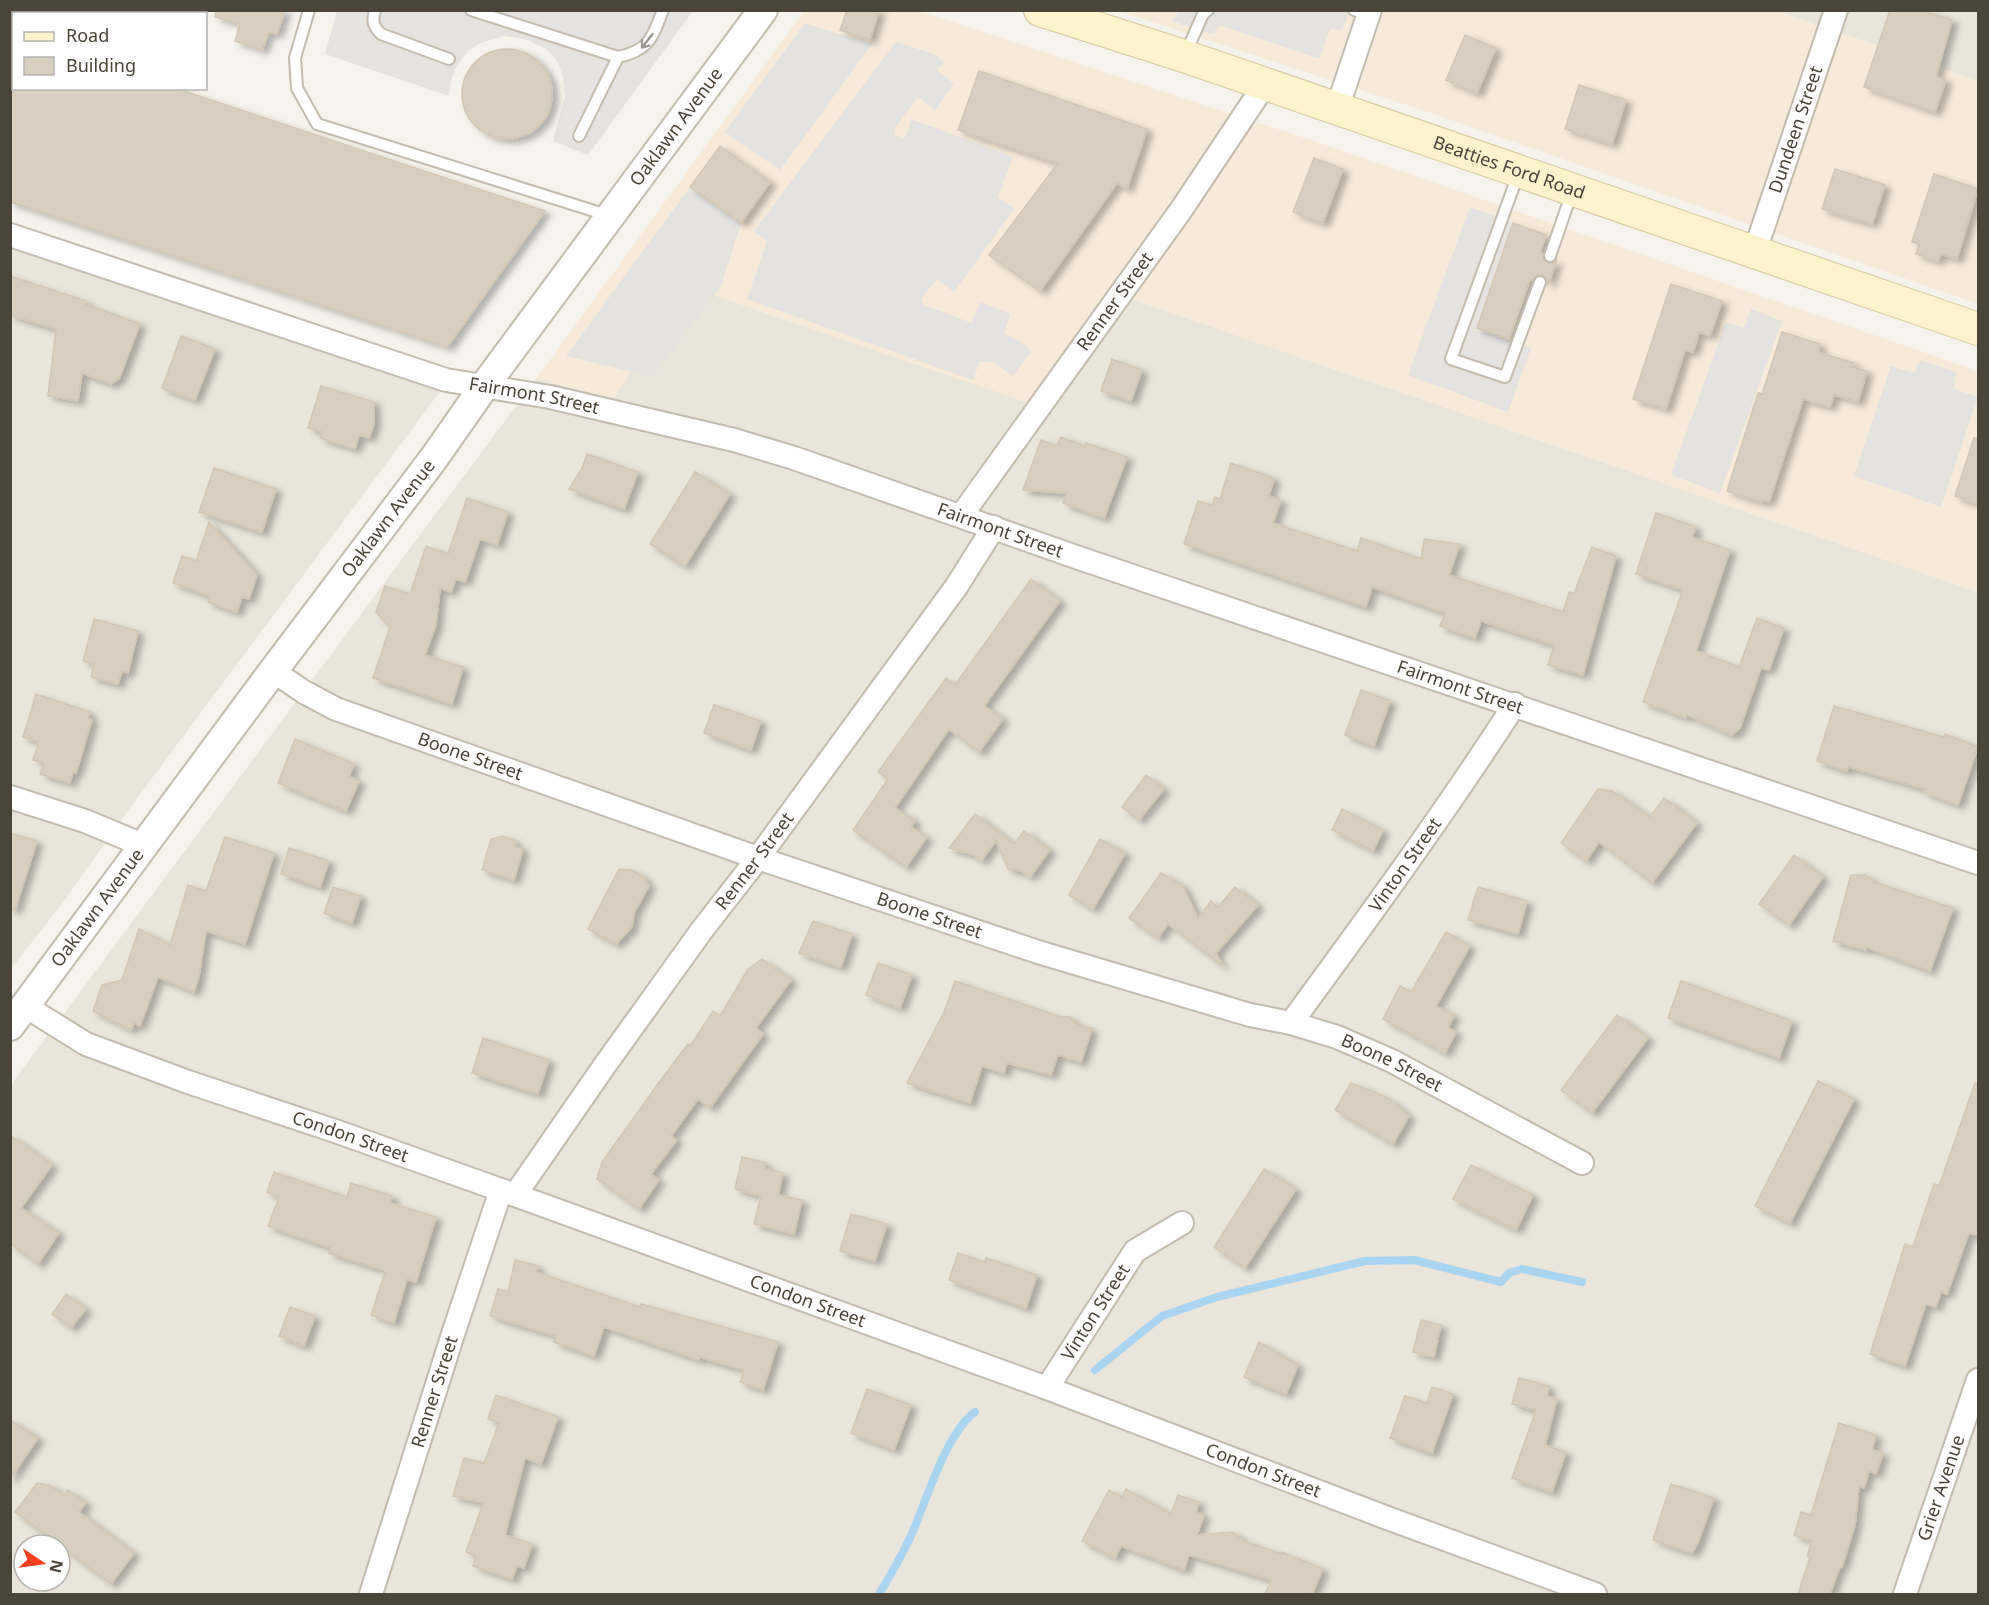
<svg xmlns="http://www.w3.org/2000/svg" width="1989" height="1605" viewBox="0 0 1989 1605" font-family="'Noto Sans',sans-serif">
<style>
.residential{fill:#eae5da;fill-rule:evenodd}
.commercial{fill:#f7ead8}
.parking{fill:#e5e3e0}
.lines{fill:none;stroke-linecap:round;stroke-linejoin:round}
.stream{stroke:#a9d4f2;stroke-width:8}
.building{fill:#d8cfc1;stroke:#d3c7b4;stroke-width:1.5;filter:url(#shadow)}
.service-casing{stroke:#c2bbae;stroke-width:14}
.minor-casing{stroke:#c2bbae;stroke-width:26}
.tertiary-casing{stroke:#c2bbae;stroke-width:32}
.secondary-casing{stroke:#d6c79b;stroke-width:34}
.service{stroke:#fff;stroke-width:10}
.minor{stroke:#fff;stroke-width:22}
.tertiary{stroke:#fff;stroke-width:28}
.secondary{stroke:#fff3cd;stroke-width:32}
.oneway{stroke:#9c9892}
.labels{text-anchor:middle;stroke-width:6;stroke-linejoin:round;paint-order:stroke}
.street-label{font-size:18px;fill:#4b4439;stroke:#fff}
</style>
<defs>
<filter id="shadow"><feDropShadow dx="6" dy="4" stdDeviation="3" flood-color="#0004"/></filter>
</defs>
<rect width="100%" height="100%" fill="#f6f3ec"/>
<g class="residential">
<polygon points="1777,11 1978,11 1978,81"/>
<polygon points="11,223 456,370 135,801 63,902 11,969"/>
<path d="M686 286 1111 292 1978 592V1594H11L10 1086 536 379 614 398ZM24 1545H60V1581H24Z"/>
</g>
<g class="commercial">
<polygon points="804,11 919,11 1311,140 1978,371 1978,592 1111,292 1029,403 686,286 614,398 536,379"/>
<polygon points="1118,11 1777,11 1978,81 1978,304 1428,112"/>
</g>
<g class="parking">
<polygon points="337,11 693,11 588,155 553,141 565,97 563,78 558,62 546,49 528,40 505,36 483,42 469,50 457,65 451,80 449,96 325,54"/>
<polygon points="1179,11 1349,11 1342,30 1330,29 1319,59 1220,25 1212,34 1172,21"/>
<polygon points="805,23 872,44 780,170 725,132"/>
<polygon points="896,42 934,54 944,62 937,70 954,84 935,110 921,99 916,99 895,128 895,134 902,138 907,134 911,119 1013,157 998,197 1014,209 954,292 937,279 921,299 924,305 972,323 980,302 1010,314 1004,334 1020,341 1031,351 1013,376 994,363 980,361 973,380 747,299 767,241 754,231"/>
<polygon points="690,187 741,223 721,286 653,377 566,356"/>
<polygon points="1470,207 1513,223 1477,327 1531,348 1508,412 1408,375"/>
<polygon points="1751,309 1782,321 1720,493 1671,475 1726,322 1744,328"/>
<polygon points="1921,360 1956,372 1954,389 1978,397 1941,507 1854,476 1891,366 1914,373"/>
</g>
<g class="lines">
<g class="stream">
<polyline points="1095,1370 1162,1316 1217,1297 1365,1261 1414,1260 1501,1282 1509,1273 1522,1269 1582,1282"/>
<path d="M879 1594C890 1576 901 1557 910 1538 926 1503 945 1434 975 1412"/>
</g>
</g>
<g class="building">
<polygon points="216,10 285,10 277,34 269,32 262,50 235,41 240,24 215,17"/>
<polygon points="847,10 879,10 870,40 840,30"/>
<polygon points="1890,10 1920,10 1952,20 1936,77 1946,80 1935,112 1864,87"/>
<polygon points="1465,35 1496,48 1477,93 1446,80"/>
<circle cx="507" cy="94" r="45"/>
<polygon points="979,71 1147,129 1127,189 1117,183 1040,291 989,255 1058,163 958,130"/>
<polygon points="1579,85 1626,100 1612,144 1565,129"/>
<polygon points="10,88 175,88 545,211 447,347 10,202"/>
<polygon points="720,146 770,182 741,223 690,187"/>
<polygon points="1314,158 1343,169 1323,223 1293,212"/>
<polygon points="1835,169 1885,185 1872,224 1822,209"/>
<polygon points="1934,174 1978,189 1957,259 1941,254 1938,261 1916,254 1919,244 1912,242"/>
<polygon points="1513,223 1546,235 1540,253 1543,254 1544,260 1548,263 1554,262 1557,259 1548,285 1546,278 1542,275 1536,276 1533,280 1530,279 1509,339 1477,328"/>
<polygon points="10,276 86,301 85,304 140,324 119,379 111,384 82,373 78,401 48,396 56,329 10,315"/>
<polygon points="1671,284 1722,301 1710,336 1699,332 1693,352 1685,350 1666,409 1633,399"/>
<polygon points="1782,332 1820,344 1818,352 1854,363 1852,367 1867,371 1858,402 1834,395 1830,407 1803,399 1769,502 1763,500 1762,502 1727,491 1758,393 1762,394"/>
<polygon points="181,336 215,349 195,400 162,388"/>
<polygon points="1112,359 1142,370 1131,401 1101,391"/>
<polygon points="321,386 374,402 374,424 369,438 359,435 355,449 320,438 322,432 308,428"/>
<polygon points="1061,437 1084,446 1086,443 1127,457 1104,518 1063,503 1067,493 1023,490 1041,440 1057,446"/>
<polygon points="1974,438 1978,438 1978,504 1955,496"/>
<polygon points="587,454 638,472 624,509 569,489 582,468"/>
<polygon points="1231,463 1274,478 1269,496 1281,500 1273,523 1357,551 1361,538 1421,559 1424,539 1460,544 1449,575 1563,612 1569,592 1574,593 1592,547 1616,556 1583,675 1548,665 1554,645 1481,621 1475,638 1440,626 1445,613 1372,587 1366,607 1184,544 1198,501 1212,505 1215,497 1220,499"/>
<polygon points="214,468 276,489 262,532 199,512"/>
<polygon points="695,472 730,494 685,566 650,544"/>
<polygon points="467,498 508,512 497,545 480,539 465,582 456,579 451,592 440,588 436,625 425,655 463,667 452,704 373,678 390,627 376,612 385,586 410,594 426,546 448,554"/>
<polygon points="1656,513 1696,527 1692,537 1730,550 1696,651 1739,667 1757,618 1784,628 1769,670 1761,668 1740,728 1732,735 1687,715 1686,718 1643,702 1683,590 1636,574"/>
<polygon points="209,522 257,575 249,599 242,597 237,612 208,602 210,596 173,583 182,556 196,561"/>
<polygon points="1031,579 1060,601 984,706 1003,719 979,752 949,729 895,808 915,821 911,827 927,837 906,867 853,830 888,779 878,772 946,678 955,685"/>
<polygon points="94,619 138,631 128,673 122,671 118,684 91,677 94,664 83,661"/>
<polygon points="1361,690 1390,701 1374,746 1345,735"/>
<polygon points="36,694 90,712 88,718 92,720 76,773 73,772 70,783 40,774 44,763 33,760 39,742 23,737"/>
<polygon points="714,705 761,721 751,750 704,733"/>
<polygon points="1834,706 1944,737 1945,734 1978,747 1958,805 1923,792 1925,789 1848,767 1847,771 1817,761"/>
<polygon points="295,739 354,764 349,776 359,781 346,811 278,783"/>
<polygon points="1146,775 1164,789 1139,820 1122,807"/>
<polygon points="1598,789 1612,791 1650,817 1664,798 1697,823 1652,883 1599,842 1586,861 1561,843"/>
<polygon points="1342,809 1383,830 1373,851 1332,830"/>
<polygon points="975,814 1014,844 1024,831 1050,850 1030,877 1021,871 1008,869 996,841 981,861 974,855 949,848"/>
<polygon points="10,833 37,841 15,910 10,909"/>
<polygon points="503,836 516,841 515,846 523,849 514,880 482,870 491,839"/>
<polygon points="225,837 274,853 245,944 206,931 199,976 194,992 158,977 140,1026 134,1023 131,1030 93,1011 102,985 122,980 139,929 170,945 188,885 206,891"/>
<polygon points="1100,839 1125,853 1093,909 1069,895"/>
<polygon points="289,848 329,861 320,887 281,874"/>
<polygon points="1794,855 1823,877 1789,925 1759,904"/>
<polygon points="619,869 631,870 643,876 649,886 634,913 632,927 616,944 588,929"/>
<polygon points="1161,873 1182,885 1198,918 1211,901 1218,907 1235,887 1258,905 1216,953 1223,966 1168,924 1158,938 1129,918"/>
<polygon points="1851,875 1866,875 1874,882 1953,908 1930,971 1866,947 1866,950 1833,941"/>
<polygon points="333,887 361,896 352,923 324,913"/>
<polygon points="1478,887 1527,901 1518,934 1468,920"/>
<polygon points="813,921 852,934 841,967 799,953"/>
<polygon points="1446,932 1470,946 1436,1006 1454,1015 1448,1028 1456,1032 1445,1053 1383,1019 1400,986 1411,992"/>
<polygon points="762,959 791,980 756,1028 763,1034 710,1108 698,1099 671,1136 677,1140 651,1174 659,1180 639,1209 597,1179 602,1162 660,1081 688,1044 690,1046 713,1011 720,1016 748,969"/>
<polygon points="878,963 912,975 900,1008 866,995"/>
<polygon points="955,981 1061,1017 1070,1017 1077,1024 1092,1029 1081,1062 1058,1055 1051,1075 1007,1063 1004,1073 982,1066 970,1103 907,1083 944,1012"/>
<polygon points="1681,981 1792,1021 1779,1058 1668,1018"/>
<polygon points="1617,1015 1648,1038 1592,1113 1561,1090"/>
<polygon points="483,1038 549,1060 538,1094 472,1073"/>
<polygon points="1818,1081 1854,1099 1790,1223 1755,1206"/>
<polygon points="1351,1083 1381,1095 1392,1101 1409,1116 1393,1144 1335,1110"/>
<polygon points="1975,1083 1978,1083 1978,1235 1969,1233 1947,1294 1941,1292 1936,1307 1926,1304 1905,1366 1870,1354 1905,1244 1913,1247 1934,1184 1939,1186"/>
<polygon points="10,1135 52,1165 21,1208 59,1233 38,1264 10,1243"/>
<polygon points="742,1157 766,1163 764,1168 783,1173 778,1195 802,1200 794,1234 754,1224 761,1196 735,1189"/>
<polygon points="1471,1165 1533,1195 1516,1230 1453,1199"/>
<polygon points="1264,1169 1296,1189 1245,1268 1214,1247"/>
<polygon points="274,1172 347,1197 351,1183 392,1196 390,1203 436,1217 416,1282 407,1279 394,1323 371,1315 385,1272 383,1270 329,1253 331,1248 268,1226 279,1197 267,1192"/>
<polygon points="851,1214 887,1224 875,1261 840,1251"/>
<polygon points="958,1253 985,1262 986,1258 1037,1275 1026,1308 949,1280"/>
<polygon points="515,1260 538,1266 536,1272 640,1307 641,1304 778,1342 763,1390 740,1382 744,1370 699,1357 699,1360 604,1327 594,1356 554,1342 556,1336 490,1316 498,1289 508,1292"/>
<polygon points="66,1294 86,1309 71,1328 52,1314"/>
<polygon points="290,1307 315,1316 304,1346 279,1336"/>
<polygon points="1421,1320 1441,1325 1434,1357 1413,1352"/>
<polygon points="1259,1342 1298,1365 1286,1394 1244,1377"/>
<polygon points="1519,1378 1549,1386 1547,1396 1557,1399 1545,1445 1566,1452 1552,1492 1512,1478 1536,1410 1512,1404"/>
<polygon points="1432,1387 1453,1394 1432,1453 1390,1438 1405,1396 1427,1403"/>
<polygon points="867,1389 911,1405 894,1450 851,1433"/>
<polygon points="496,1395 558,1417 541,1464 525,1458 505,1535 532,1544 524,1568 517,1566 512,1579 473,1566 476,1556 466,1552 483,1503 453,1496 464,1458 484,1463 499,1423 488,1419"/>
<polygon points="10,1420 38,1438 10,1479"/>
<polygon points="1839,1423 1876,1435 1872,1450 1883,1453 1876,1474 1869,1471 1864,1488 1859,1486 1855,1525 1842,1567 1840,1567 1830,1594 1798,1594 1810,1557 1807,1556 1812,1541 1794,1535 1801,1512 1811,1515"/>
<polygon points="37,1483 49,1485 64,1495 68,1490 86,1503 79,1512 134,1553 111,1584 15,1512"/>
<polygon points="1671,1484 1714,1498 1698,1543 1692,1553 1653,1540"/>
<polygon points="1126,1489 1171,1514 1178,1495 1199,1502 1196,1512 1204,1515 1197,1535 1233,1532 1244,1541 1282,1554 1282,1552 1323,1569 1312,1594 1265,1594 1271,1580 1189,1555 1184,1570 1121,1546 1115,1558 1082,1541 1109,1490 1122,1497"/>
</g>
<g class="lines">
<defs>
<g id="service">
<polyline points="309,10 295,58 297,88 317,124 607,215"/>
<path d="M375 10C372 21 373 26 381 34L449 59"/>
<path d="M471 10 618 57C650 50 652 38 663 10"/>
<polyline points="1354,10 1368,15"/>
<polyline points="1185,55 1203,14 1208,10"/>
<polyline points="579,136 618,57"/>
<polyline points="1519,172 1451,359 1505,377 1540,282"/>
<polyline points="1550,256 1572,192"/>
</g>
<g id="minor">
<polyline points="1337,109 1370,10"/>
<path id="s1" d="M10 235 446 380 550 397 734 440 794 458 1079 558 1978 863"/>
<path id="s2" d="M1755 251 1836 10"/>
<path id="s3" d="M961 516 1181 210 1265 84"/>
<path id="s4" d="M273 671 304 692 336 709 758 858 1038 952 1250 1015 1291 1023 1337 1037 1392 1061 1582 1163"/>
<polyline points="10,797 85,821 145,846"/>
<path id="s5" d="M25 1006 86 1044 188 1082 338 1132 515 1195 1047 1388 1390 1519 1595 1594"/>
<path id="s6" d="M1291 1023C1368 918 1444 814 1515 704"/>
<path id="s7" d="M515 1195 605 1065 702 930 758 858 956 587 994 527"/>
<path id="s8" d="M1047 1388 1135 1251 1182 1223"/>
<path id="s9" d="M371 1594 453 1334 501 1190"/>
<path id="s10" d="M1905 1594 1978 1380"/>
</g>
<g id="tertiary">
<path id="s11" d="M10 1026 273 671 434 458 485 385 763 10"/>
</g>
<g id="secondary">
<path id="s12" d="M1040 10 1184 56 1978 329"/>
</g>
</defs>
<use href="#service" class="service-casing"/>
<use href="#minor" class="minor-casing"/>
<use href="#tertiary" class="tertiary-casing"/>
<use href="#secondary" class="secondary-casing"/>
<use href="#service" class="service"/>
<use href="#minor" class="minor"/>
<use href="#tertiary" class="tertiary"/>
<use href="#secondary" class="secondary"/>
</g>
<defs><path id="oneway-shaft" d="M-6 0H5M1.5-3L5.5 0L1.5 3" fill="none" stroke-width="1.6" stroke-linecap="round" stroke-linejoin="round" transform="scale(1.5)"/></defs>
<use class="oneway" href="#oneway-shaft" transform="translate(647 41) rotate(128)"/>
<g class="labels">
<g class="street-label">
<text dy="6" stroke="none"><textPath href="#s11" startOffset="1119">Oaklawn Avenue</textPath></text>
<text dy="6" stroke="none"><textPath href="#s2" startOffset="128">Dundeen Street</textPath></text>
<text dy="6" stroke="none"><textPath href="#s12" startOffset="495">Beatties Ford Road</textPath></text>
<text dy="6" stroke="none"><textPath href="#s3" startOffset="264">Renner Street</textPath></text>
<text dy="6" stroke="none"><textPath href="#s1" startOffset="549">Fairmont Street</textPath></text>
<text dy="6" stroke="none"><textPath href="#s11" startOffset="633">Oaklawn Avenue</textPath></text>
<text dy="6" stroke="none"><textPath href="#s1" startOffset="1035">Fairmont Street</textPath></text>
<text dy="6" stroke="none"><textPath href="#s1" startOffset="1521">Fairmont Street</textPath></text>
<text dy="6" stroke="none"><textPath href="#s4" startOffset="216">Boone Street</textPath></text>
<text dy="6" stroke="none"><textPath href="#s7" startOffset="411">Renner Street</textPath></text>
<text dy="6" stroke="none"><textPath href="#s6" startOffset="195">Vinton Street</textPath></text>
<text dy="6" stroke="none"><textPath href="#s11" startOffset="147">Oaklawn Avenue</textPath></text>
<text dy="6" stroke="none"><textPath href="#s4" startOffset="702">Boone Street</textPath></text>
<text dy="6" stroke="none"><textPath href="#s4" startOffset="1188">Boone Street</textPath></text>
<text dy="6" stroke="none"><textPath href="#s5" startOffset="352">Condon Street</textPath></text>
<text dy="6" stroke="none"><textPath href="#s5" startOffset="838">Condon Street</textPath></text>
<text dy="6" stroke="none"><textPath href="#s8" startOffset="90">Vinton Street</textPath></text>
<text dy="6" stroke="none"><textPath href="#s9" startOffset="212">Renner Street</textPath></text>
<text dy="6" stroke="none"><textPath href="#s5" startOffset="1324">Condon Street</textPath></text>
<text dy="6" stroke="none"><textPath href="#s10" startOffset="112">Grier Avenue</textPath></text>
</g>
</g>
<rect width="1989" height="1605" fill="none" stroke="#4b4439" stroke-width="24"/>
<rect x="12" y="12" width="195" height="78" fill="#ffffff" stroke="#b7b4b0" stroke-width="1.5"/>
<rect x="24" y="32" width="30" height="9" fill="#fff3cd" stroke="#b7b4b0" stroke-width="1.5"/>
<text x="66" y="42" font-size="18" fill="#4b4439">Road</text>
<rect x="24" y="57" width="30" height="18" fill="#d8cfc1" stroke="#b7b4b0" stroke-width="1.5"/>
<text x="66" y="72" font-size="18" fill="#4b4439">Building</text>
<g transform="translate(42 1563) rotate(103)"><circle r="28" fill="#ffffff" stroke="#b7b4b0" stroke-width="1.5"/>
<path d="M0-4.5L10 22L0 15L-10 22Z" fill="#fc3f1d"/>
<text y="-9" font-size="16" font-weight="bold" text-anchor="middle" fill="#4b4439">N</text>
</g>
</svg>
